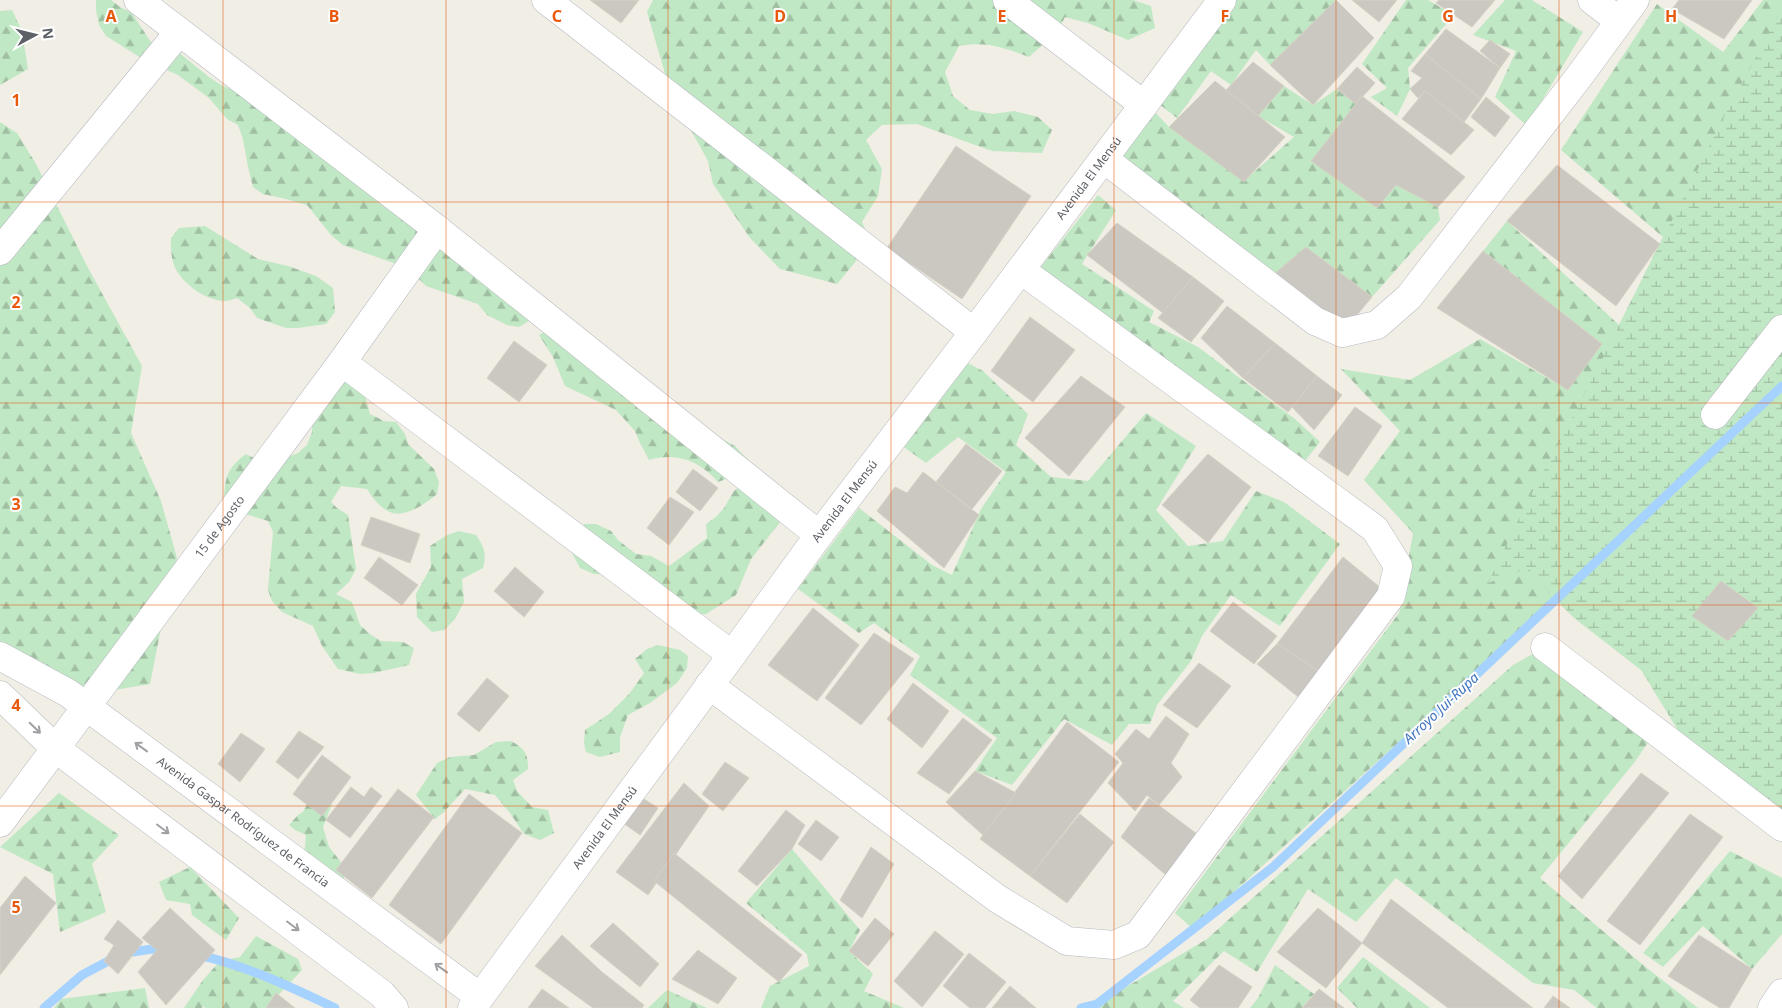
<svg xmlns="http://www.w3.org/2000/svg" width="1782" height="1008" viewBox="0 0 1782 1008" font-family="'Noto Sans',sans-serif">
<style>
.forest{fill:url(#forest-firs)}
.wetland{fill:url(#wetland-marsh)}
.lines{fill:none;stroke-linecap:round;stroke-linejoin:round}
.stream{stroke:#a6d2ff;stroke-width:9}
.building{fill:#cbc8c2;stroke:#d5d1c3}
.minor-casing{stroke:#b8bac0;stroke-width:29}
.minor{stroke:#fff;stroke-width:28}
.oneway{stroke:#9ea0a3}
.grid{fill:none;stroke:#e8590c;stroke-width:1;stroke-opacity:0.55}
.labels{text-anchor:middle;stroke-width:4;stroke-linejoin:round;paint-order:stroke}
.street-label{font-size:12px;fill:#5d6066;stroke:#fff}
.water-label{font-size:14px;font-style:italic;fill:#4075c0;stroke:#fff}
.grid-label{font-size:16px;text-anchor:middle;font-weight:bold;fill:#e8590c;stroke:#fff;stroke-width:4;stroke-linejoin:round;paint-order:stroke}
</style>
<defs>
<pattern id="forest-firs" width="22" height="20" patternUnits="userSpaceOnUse" patternTransform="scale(1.25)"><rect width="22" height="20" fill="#c1e8c4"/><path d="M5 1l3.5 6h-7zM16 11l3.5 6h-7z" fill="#a0bfa3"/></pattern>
<pattern id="wetland-marsh" width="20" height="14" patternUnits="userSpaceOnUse" patternTransform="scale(1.25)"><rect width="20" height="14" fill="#c1e8c4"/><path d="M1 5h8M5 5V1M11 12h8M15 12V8" fill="none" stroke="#a0bfa3"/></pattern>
</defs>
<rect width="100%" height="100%" fill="#f0eee5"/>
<g class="forest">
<polygon points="96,0 111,0 120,7 132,13 150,41 162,47 177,51 209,77 221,85 240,93 538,315 519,327 507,325 487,315 478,304 426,286 417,277 399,265 343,245 331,235 307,205 282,198 263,194 253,187 248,167 243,139 238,125 227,119 209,98 178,75 146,61 106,36 99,25 96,10"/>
<path d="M653 0H1133L1151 6 1155 28 1128 40 1088 23 1065 17 1058 31 1029 57C1002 47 987 41 959 46L945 72 953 96 970 110 993 114 1014 111 1038 117 1052 130 1042 153 992 151 917 124 882 125 866 140 882 169 878 196 862 222 871 243 837 284 780 269 750 238 713 184 708 161 671 94 647 12Z"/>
<polygon points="1235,0 1336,0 1270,65 1256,50 1231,85 1211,71 1177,118 1159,104"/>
<polygon points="1406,0 1428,0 1454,15 1408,68 1410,89 1397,116 1371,97 1387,88 1362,64"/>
<polygon points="1505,0 1532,0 1583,32 1527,126 1495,97 1516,51 1473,35"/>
<polygon points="1763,0 1782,0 1782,293 1695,468 1552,603 1193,929 1175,913 1399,613 1413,533 1364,480 1400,431 1341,369 1410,380 1480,339 1568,390 1601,343 1483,251 1507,221 1619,325 1663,237 1561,150 1657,4 1723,52"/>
<polygon points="12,10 22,31 28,69 0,85 0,11"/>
<polygon points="1284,86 1313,105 1337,89 1356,104 1311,161 1377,208 1396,185 1438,207 1440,220 1372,297 1306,247 1272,276 1116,156 1153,110 1169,127 1244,181 1294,137 1258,116"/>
<polygon points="0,122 17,133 36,164 87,266 142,366 131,433 161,501 177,558 162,623 150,684 74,697 0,657"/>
<polygon points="1098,195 1116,210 1082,264 1154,311 1149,322 1198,347 1295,419 1320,442 1300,467 1036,273"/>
<path d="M205 226 258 259 288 266 316 276 333 288 335 312 326 324 298 328H286L257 318 250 308 237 298C233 299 229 301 225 301 205 301 178 281 173 262 171 255 171 246 171 238L179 228Z"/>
<path d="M559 325 673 400 688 426 722 439 735 446 750 462 737 475 718 482C699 461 678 452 649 460L640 443 635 431 616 410 565 386 553 357 539 335Z"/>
<polygon points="964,361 983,371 1028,414 1016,445 1051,477 1088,481 1146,413 1196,446 1156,510 1188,546 1223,541 1256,491 1284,502 1340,544 1280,626 1231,595 1202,636 1191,661 1157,705 1150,724 1129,724 1112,745 1064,719 1012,785 975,771 997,738 910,675 920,656 874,623 859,633 798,589 859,508 932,565 952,575 981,509 1006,472 958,437 926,463 901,445"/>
<path d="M338 372 363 388 370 414 384 421 396 422 405 434 408 444 434 469 439 482 437 494C427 503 404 519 390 512 380 508 372 497 367 489L341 486 331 502 337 508 348 515 356 569 349 582 336 594 352 602 360 625 371 635 381 641 403 642 414 648 409 665 374 673 360 674 338 669 322 646 313 626 282 612 272 601 268 590 273 532 268 521 232 510 224 500C225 477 227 468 246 454L258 460H280L298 453 307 445 312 432V419Z"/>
<polygon points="744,483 785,516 751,559 736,595 706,614 682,615 636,575 594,574 580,568 571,551 584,524 596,524 611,531 618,540 636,554 651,556 669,566 707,538 706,524 716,517 724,508 734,491"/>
<path d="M459 531 476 535C484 546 487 555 483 568L462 579 464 602 455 619 444 630 432 632 417 617 416 594 431 567 430 546 447 535Z"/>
<polygon points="658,645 680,650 688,656 687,668 677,683 650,703 628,715 620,737 620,752 600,757 586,752 584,743 585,730 609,714 630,693 644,673 635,659 647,649"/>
<polygon points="1545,647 1649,741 1634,763 1540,878 1642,964 1698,1008 1597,1008 1574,990 1533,983 1396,878 1356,922 1308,889 1257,972 1224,951 1173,1001 1184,1008 1091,1008 1207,939 1513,665"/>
<path d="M511 741C525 749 528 753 528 769L513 780 517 791 532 807 548 810 554 833 540 840 524 834 510 813 495 795 465 789 444 812 435 819 416 795 437 763 450 757 474 755 496 742Z"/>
<polygon points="337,791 323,827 329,847 344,866 344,882 301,861 305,847 306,835 295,830 289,825 298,815 303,812 307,804"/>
<polygon points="59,793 119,835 92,864 106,912 60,932 53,874 0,847"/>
<polygon points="792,849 860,930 849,951 873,974 864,991 904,1008 761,1008 770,986 809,966 807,954 746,903"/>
<polygon points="1730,851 1782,878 1782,934 1752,969 1703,926 1663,967 1643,953"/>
<polygon points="190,867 239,918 226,940 192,915 190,904 166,900 159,882"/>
<polygon points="256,936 298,959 302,970 266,1008 205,1008 203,1006 202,1008 184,1008 203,980 220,961 240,957"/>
<polygon points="1363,957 1430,1008 1357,1008 1337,988"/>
<polygon points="1275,965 1314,994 1302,1008 1250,1008 1258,998"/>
<polygon points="145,988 149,1008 54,1008 61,999"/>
<polygon points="667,990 707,1008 648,1008"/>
</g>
<polygon class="wetland" points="1782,9 1782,816 1698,763 1641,670 1574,618 1544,588 1528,568 1488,583 1529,498 1577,409 1726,113"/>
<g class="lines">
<g class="stream">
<polyline points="126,953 152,949 168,951"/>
<path d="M198 955C245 965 291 987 335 1008"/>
<polyline points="44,1008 82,975 114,958"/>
<polyline points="1081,1008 1097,1004 1273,867 1782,386"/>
</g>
</g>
<g class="building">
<polygon points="590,0 639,0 621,23"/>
<polygon points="1336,0 1374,38 1313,105 1270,65"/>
<polygon points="1352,0 1397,0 1379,22"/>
<polygon points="1439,0 1495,0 1472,27 1436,3"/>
<polygon points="1679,0 1752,0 1724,39 1672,9"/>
<polygon points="1446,29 1500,68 1481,99 1425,54"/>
<polygon points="1490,40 1510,54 1500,68 1480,51"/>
<polygon points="1425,54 1481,99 1464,122 1425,91 1418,98 1410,89 1422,78 1411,71"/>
<polygon points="1253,62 1284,86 1258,116 1226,90"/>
<polygon points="1357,67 1375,83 1356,104 1337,89"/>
<polygon points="1215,81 1285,137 1244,182 1169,127"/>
<polygon points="1425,91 1474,130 1451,155 1402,119"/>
<polygon points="1362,96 1465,177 1438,207 1396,185 1377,208 1311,161"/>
<polygon points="1486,97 1510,117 1495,137 1471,117"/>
<polygon points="956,146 1031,196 962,299 887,248"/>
<polygon points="1557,165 1660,244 1616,306 1507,221"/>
<polygon points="1117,223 1193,277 1163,313 1087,255"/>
<polygon points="1306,247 1372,297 1342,333 1272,276"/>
<polygon points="1483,251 1602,344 1568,390 1437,308"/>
<polygon points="1193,277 1224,301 1191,342 1158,318"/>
<polygon points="1227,306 1275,343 1243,378 1201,338"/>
<polygon points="1030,317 1075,350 1033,402 991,371"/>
<polygon points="514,341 547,365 519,402 487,378"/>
<polygon points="1275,343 1317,376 1288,412 1243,378"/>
<polygon points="1081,376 1125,407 1069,476 1025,438"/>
<polygon points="1317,376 1342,395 1314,430 1292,407"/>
<polygon points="1355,407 1382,426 1348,476 1318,456"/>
<polygon points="966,444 1002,471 972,509 936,482"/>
<polygon points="1208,454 1251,487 1208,543 1162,505"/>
<polygon points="693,469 718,488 700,511 676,492"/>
<polygon points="923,472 979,515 944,568 877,511 895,487 907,493"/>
<polygon points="670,497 694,512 669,545 647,528"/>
<polygon points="371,517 420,534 410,563 361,545"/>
<polygon points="379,557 418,585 402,605 364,578"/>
<polygon points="1343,557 1387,593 1324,675 1277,644"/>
<polygon points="515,567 544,592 524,617 494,591"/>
<polygon points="1721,581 1758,608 1728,641 1692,616"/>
<polygon points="1233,602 1277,636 1254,664 1210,631"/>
<polygon points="813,608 859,645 817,701 768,665"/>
<polygon points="874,633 914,659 861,725 825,698"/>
<polygon points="1277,644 1324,675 1302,700 1257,664"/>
<polygon points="1199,663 1231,686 1197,728 1163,705"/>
<polygon points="487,678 509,696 479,732 457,714"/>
<polygon points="913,683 949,711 922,748 887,719"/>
<polygon points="1166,716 1189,734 1171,763 1182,777 1159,805 1147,795 1135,811 1108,783 1123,763 1115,754 1136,729 1149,739"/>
<polygon points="963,718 992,740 949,794 917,773"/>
<polygon points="1067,722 1119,762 1030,876 980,839"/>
<polygon points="299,731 324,747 298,779 276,762"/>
<polygon points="241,733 265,749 240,782 218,764"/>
<polygon points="322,755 351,777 322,816 293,794"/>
<polygon points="725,762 749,778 723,811 702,794"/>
<polygon points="975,771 1016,793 983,835 946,802"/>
<polygon points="1641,773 1669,793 1582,899 1558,876"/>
<polygon points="684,783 709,806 648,895 616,872"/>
<polygon points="351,787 364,797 371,787 382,796 350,838 326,820"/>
<polygon points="398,789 434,817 372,898 336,870"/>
<polygon points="469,794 522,833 441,944 389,905"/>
<polygon points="1149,798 1197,834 1166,875 1121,837"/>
<polygon points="644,799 658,808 640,835 623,823"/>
<polygon points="786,810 805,825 792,849 757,886 738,871"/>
<polygon points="1080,814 1114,842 1067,903 1030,876"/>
<polygon points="1690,814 1723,837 1640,945 1607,921"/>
<polygon points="816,820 839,837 821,861 798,844"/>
<polygon points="871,847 894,864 862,918 840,900"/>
<polygon points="674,853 802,955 779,982 654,881"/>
<polygon points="25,876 56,903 0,975 0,908"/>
<polygon points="1391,899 1533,1008 1448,1008 1362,943"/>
<polygon points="170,908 215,950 166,1005 138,972 157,950 142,938"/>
<polygon points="1318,908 1362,943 1326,988 1277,952"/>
<polygon points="875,918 894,934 868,966 849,951"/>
<polygon points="118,920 143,942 118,974 104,961 114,945 104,939"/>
<polygon points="613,923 659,964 640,987 590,946"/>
<polygon points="935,931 964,954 922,1007 894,981"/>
<polygon points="562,935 602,972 644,1005 642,1008 593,1008 535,966"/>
<polygon points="1699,935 1752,969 1729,1008 1720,1008 1668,976"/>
<polygon points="698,950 737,978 718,1004 672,979"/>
<polygon points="969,953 1006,982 985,1008 970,1008 943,986"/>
<polygon points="1219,965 1252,987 1238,1008 1200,1008 1190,1000"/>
<polygon points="1010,986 1036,1008 992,1008"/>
<polygon points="542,989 569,1008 528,1008"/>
<polygon points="1319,989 1344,1008 1302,1008"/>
<polygon points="276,993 295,1008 266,1008"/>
<polygon points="1553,996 1570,1008 1544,1008"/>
</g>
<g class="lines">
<defs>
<g id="minor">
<polyline points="138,0 437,229 819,535"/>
<polyline points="546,0 974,332"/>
<polyline points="1007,0 1144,105"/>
<polyline points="1592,0 1619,21"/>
<polyline points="1104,159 1315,321 1342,333 1377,325 1409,297 1581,74 1635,0"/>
<polyline points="0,251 179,32"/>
<polyline points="342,362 732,655"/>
<polyline points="1715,415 1782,329"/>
<polyline points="1545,647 1782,827"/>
<path id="s1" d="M0 656 68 693 480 997"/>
<polyline points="709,685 998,899 1067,941 1114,945 1138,935 1391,596 1398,566 1375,529 1021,270"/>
<polyline points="0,695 55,748 382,994 394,1008"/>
<path id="s2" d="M0 823 342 362 437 229"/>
<path id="s3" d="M472 1008 732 655 819 535 974 332 1222 0"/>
<polyline points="1772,1008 1782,993"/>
</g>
</defs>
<use href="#minor" class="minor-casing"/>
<use href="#minor" class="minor"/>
</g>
<defs><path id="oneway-shaft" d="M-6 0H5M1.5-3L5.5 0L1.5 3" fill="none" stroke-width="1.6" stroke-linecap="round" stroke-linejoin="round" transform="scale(1.25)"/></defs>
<g class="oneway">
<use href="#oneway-shaft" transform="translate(35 728) rotate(44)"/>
<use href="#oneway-shaft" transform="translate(141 747) rotate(-144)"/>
<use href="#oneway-shaft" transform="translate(163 829) rotate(37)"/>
<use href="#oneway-shaft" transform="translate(293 926) rotate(37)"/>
<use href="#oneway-shaft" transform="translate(441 968) rotate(-144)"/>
</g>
<path class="grid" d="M223 0V1008M446 0V1008M668 0V1008M891 0V1008M1114 0V1008M1336 0V1008M1559 0V1008M0 202H1782M0 403H1782M0 605H1782M0 806H1782"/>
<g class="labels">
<g class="street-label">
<text dy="4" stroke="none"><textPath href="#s3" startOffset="1034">Avenida El Mensú</textPath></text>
<text dy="4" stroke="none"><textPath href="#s3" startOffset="629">Avenida El Mensú</textPath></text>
<text dy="4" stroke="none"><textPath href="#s2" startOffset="369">15 de Agosto</textPath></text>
<text dy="4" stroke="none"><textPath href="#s1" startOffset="295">Avenida Gaspar Rodríguez de Francia</textPath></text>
<text dy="4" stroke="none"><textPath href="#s3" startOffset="224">Avenida El Mensú</textPath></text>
</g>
<g class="water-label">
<text transform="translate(1441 708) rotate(-43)" y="5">Arroyo Jui-Rupa</text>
</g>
</g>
<g class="grid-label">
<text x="111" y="22">A</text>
<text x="334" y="22">B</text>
<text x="557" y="22">C</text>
<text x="780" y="22">D</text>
<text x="1002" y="22">E</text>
<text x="1225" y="22">F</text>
<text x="1448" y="22">G</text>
<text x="1671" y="22">H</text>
<text x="16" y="106">1</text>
<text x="16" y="308">2</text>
<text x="16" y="510">3</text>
<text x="16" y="711">4</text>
<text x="16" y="913">5</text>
</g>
<g transform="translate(35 35) rotate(83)" stroke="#ffffff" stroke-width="4" paint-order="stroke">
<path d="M0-4L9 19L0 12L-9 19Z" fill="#5d6066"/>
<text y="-8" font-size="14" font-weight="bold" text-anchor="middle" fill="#5d6066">N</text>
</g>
</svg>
